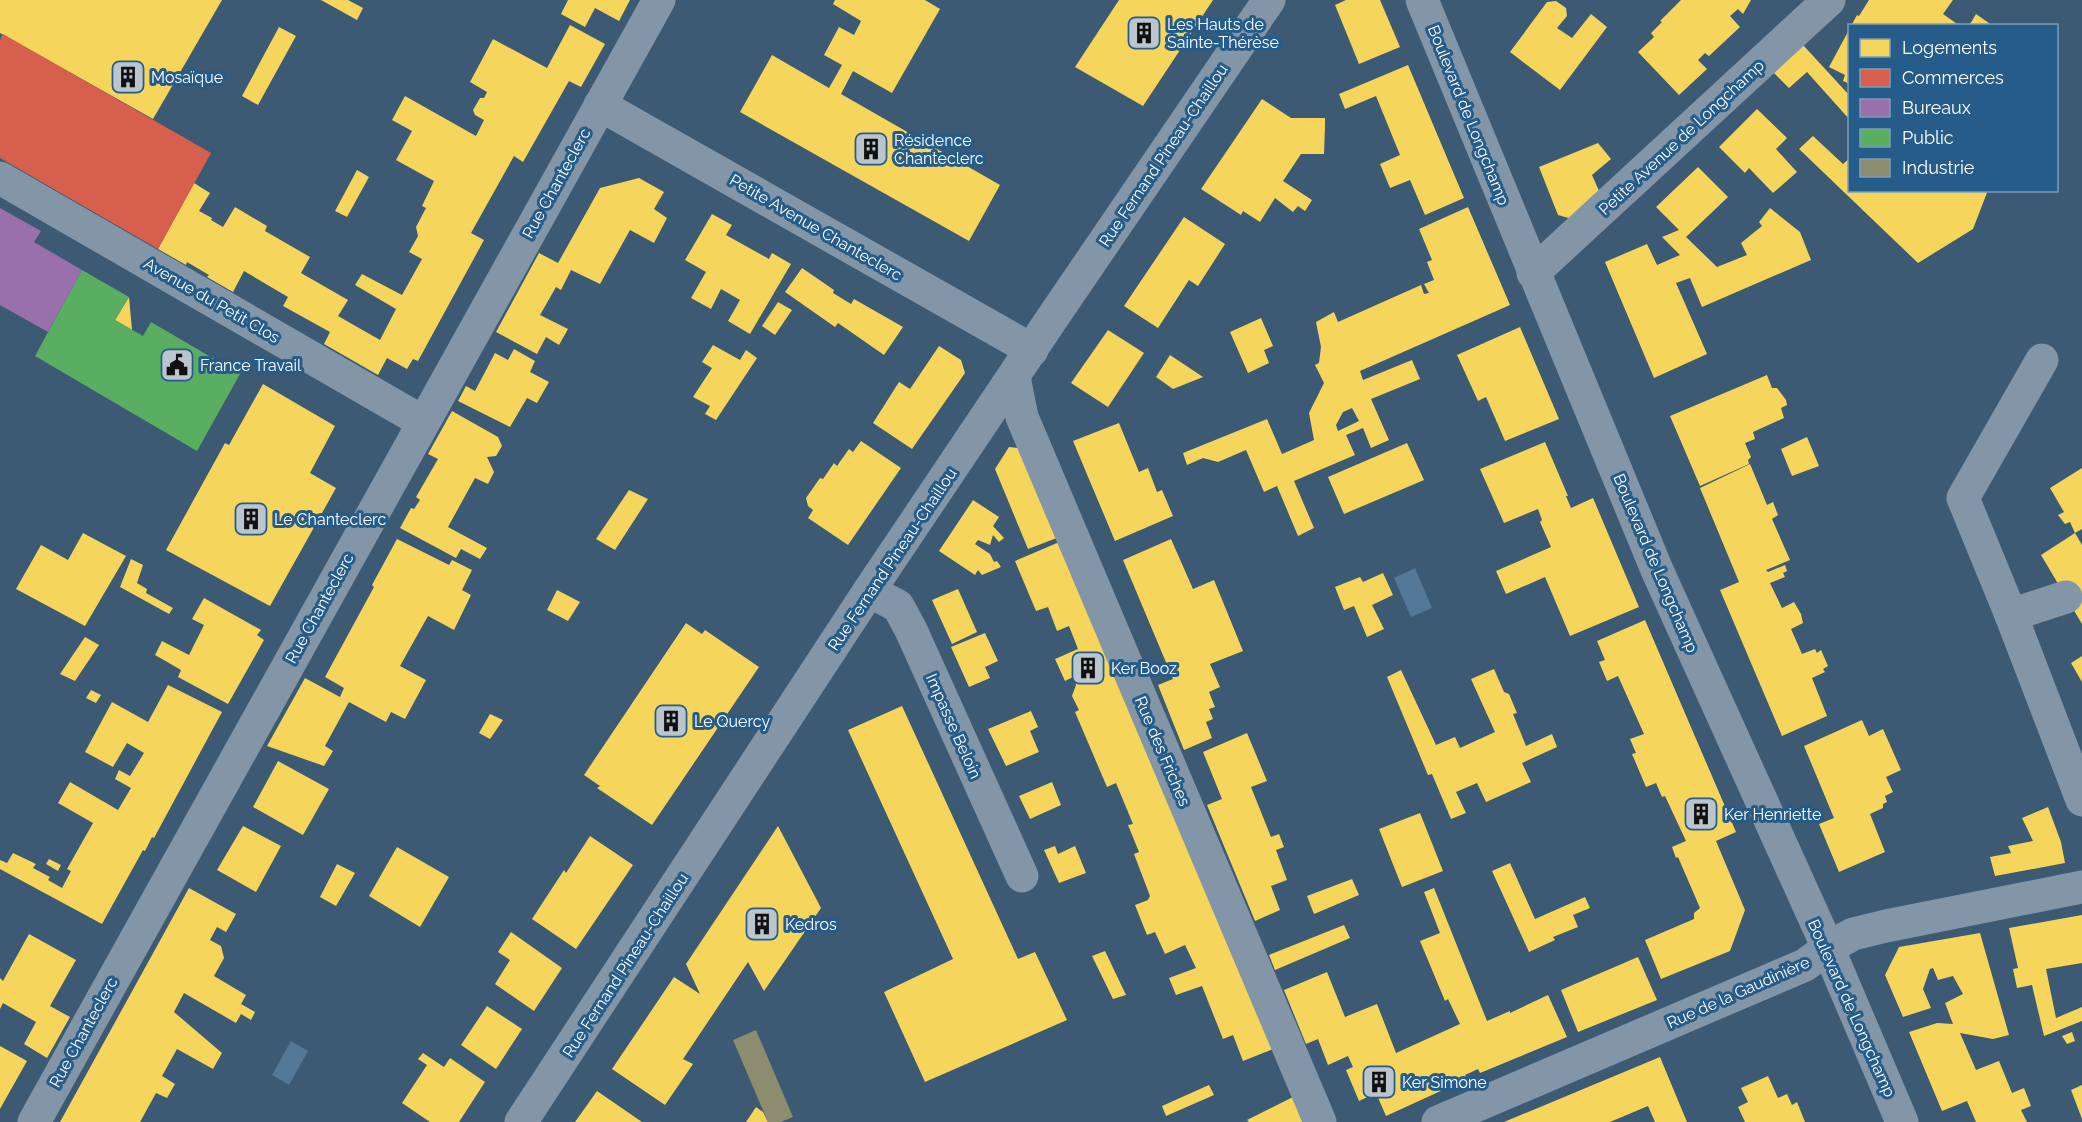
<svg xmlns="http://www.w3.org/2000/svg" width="2082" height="1122" viewBox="0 0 2082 1122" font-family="Raleway,sans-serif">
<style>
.water{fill:#547998}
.homes{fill:#f6d55c;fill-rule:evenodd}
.shops{fill:#d6604d}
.offices{fill:#9970ab}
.public{fill:#5aae61}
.industry{fill:#8c8c6e}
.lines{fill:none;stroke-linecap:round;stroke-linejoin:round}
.minor{stroke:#8396a8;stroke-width:33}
.labels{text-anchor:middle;stroke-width:6;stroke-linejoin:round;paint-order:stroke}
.poi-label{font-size:16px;fill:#fff;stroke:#255c8a;text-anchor:start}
.street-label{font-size:16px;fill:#fff;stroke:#255c8a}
</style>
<rect width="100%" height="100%" fill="#3c5a73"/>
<g class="water">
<polygon points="1415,568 1432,608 1411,617 1394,578"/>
<polygon points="291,1041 308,1051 289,1085 272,1075"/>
</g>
<g class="homes">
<polygon points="0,0 222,0 153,119 0,33"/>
<polygon points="321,0 348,0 363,8 357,20"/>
<polygon points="568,0 630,0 619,21 595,8 585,27 561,14"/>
<polygon points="835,0 925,0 940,9 892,93 853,71 841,94 1000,185 969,241 740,112 772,55 829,88 842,65 824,55 839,27 854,35 861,21 833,4"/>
<polygon points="1119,0 1213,0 1143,106 1075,67"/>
<polygon points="1346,0 1380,0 1400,47 1359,64 1335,5"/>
<polygon points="1681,0 1751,0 1743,14 1738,9 1730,16 1740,27 1709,56 1705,53 1698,60 1707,69 1679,95 1638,52 1654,37 1651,33 1662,22 1660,21"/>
<polygon points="1869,0 1953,0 1943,14 1960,26 1851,26 1857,15 1859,16"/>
<polygon points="1556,1 1566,8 1567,16 1557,28 1572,38 1591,14 1607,27 1560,90 1510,52 1547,2"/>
<polygon points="1976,14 1993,26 1969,26"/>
<polygon points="570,25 605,44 581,87 569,81 523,162 514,156 471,233 484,240 418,361 413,359 407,369 387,358 378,375 324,344 330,332 283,306 288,297 244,271 233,292 207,277 209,275 187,262 186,265 158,249 194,183 210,193 199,211 212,218 211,220 223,227 235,207 267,226 265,231 310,257 301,273 348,300 338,316 380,340 396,309 355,285 362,274 402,295 422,259 409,252 418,236 416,227 426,208 422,206 434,181 396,160 412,131 392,120 405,96 476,136 484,120 475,115 473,110 480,98 484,98 487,92 470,82 493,39 547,68"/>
<polygon points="279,27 296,36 258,105 242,96"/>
<polygon points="1850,28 1850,84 1843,81 1845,75 1829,67"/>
<polygon points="1803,45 1850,96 1850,120 1807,72 1789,88 1773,72"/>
<polygon points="1408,65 1464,198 1425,215 1410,180 1390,188 1380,164 1400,155 1376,96 1345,109 1339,94"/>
<polygon points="1262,99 1291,118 1325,118 1325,125 1324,154 1301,154 1283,181 1312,200 1305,211 1298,206 1293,212 1275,198 1260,222 1243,211 1241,215 1201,189"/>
<polygon points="1757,109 1787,138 1776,149 1797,172 1773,193 1749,168 1745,173 1719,147"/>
<polygon points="1813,136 1843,164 1850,158 1850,190 1988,190 1973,229 1918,263 1799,149"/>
<polygon points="1598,143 1611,159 1592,175 1600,193 1572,219 1558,215 1539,167"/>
<polygon points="1698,167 1728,197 1686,237 1717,267 1747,255 1741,243 1762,226 1759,222 1770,208 1800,232 1811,260 1702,307 1690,278 1676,283 1707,354 1654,378 1605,262 1647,244 1657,265 1680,255 1662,237 1679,230 1656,207"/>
<polygon points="357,170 369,177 347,217 335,211"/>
<polygon points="639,178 664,192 654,209 667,218 654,243 630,230 600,284 571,270 561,290 556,287 540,315 568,329 559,345 546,337 537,354 496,332 539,253 558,263 600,188"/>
<path d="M1468 207 1510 305 1360 371 1363 380 1412 360 1420 379 1371 399 1389 440 1371 448 1363 428 1346 435 1355 455 1294 481 1314 528 1298 536 1277 486 1264 492 1246 450 1218 462 1203 458 1187 465 1183 453 1267 419 1282 454 1314 440 1309 413 1324 383 1315 365 1319 363 1321 347 1316 322 1334 312 1338 322 1421 285 1424 294 1429 293 1424 284 1434 280 1427 262 1432 260 1419 229ZM1352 408 1359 421 1338 431 1336 425 1343 412Z"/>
<polygon points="712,214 732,225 726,235 769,259 772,253 791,264 750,334 728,321 740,300 721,289 711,309 691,298 706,272 685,260"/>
<polygon points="1184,217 1225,244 1198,286 1189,280 1158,328 1124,306"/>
<polygon points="802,268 834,290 833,293 851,304 854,299 903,327 884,355 838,323 835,327 785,292"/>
<polygon points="129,297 132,330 115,320"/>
<polygon points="778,302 792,310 775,335 762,326"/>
<polygon points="1261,318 1273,346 1264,350 1269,363 1248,373 1230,332"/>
<polygon points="1520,327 1559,419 1505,441 1486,397 1478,401 1457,355"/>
<polygon points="1108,330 1144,353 1108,407 1071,383"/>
<polygon points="713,345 740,360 746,350 757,358 716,420 705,414 710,406 693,397 712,368 702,362"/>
<polygon points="939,346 961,360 965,373 912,449 873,423 899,382 910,389"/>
<polygon points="514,349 535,361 530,372 549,382 537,403 527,398 510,427 458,401 466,386 475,391 495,353 508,360"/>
<polygon points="1170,355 1203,377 1173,389 1156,377"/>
<polygon points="1767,375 1772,388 1777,388 1786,400 1787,405 1781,408 1784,418 1753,432 1755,439 1745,443 1751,457 1748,460 1749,464 1700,486 1670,416"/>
<polygon points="263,384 335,426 310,473 336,488 270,606 166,550 225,443 229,445"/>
<polygon points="452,411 498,437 502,446 496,456 487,457 494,472 488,484 475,478 448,527 487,548 480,559 461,549 456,558 400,528 411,508 414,509 420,500 416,497 438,459 428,454"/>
<polygon points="1119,423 1139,472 1148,468 1157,492 1162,490 1173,516 1115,541 1073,441"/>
<polygon points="1807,437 1819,466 1792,476 1781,449"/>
<polygon points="861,441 901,468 848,545 808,518 813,510 808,506 806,498 820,478 823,479 834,463 837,466 849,449 853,452"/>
<polygon points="1545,442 1568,496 1566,496 1571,508 1593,498 1639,607 1570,636 1545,577 1506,594 1496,571 1551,547 1540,522 1542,520 1538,509 1504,523 1480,469"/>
<polygon points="1407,443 1424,480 1344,514 1328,477"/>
<polygon points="1009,447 1026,449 1062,536 1028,549 995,469"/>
<polygon points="1750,464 1767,505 1773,502 1778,515 1772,519 1790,560 1766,570 1768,572 1785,565 1787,571 1783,573 1785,577 1770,583 1782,608 1794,602 1801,614 1803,623 1791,629 1802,654 1815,649 1817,653 1821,650 1828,666 1823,669 1825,672 1812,678 1827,716 1782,736 1720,590 1739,582 1700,488"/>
<polygon points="2082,468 2082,529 2075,533 2070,522 2065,524 2058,515 2064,512 2050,488"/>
<polygon points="629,490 648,499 615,550 596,539"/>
<polygon points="973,500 999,517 993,526 1004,538 999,542 993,535 990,545 978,540 975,544 990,554 994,562 997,561 1001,567 982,575 978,570 975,575 939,551"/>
<polygon points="83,533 126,556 85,626 16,589 41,545 68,560"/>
<polygon points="2075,533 2082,545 2082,624 2041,555"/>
<polygon points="397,539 449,565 452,560 472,570 462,590 471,595 454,630 428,616 400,666 426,680 405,719 391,712 386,722 349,702 325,746 333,751 324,766 267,746 305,678 340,697 344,688 325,677 374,587 372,585"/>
<polygon points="1171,539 1193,589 1214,580 1243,651 1210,664 1220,687 1209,692 1215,707 1209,709 1213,719 1206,722 1212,738 1184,750 1158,685 1173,679 1123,560"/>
<polygon points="1064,540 1273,1049 1243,1061 1233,1035 1223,1039 1202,986 1176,995 1169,978 1196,968 1185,945 1165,954 1155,932 1147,935 1135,905 1148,900 1150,896 1134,854 1139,852 1128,825 1133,824 1116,783 1107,787 1075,712 1079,710 1072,696 1076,685 1073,677 1065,681 1055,659 1078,649 1069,626 1057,631 1048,607 1036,611 1015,561"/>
<polygon points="131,559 143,565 137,583 147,589 146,593 173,608 169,614 120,587"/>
<polygon points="1383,573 1393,595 1372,605 1384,629 1367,637 1354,606 1344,610 1335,587 1360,577 1363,582"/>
<polygon points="958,589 977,632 952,644 932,600"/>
<polygon points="557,590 580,602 568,621 547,610"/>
<polygon points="204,598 261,630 257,635 264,640 228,704 178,677 181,670 155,655 162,641 189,655 204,625 192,619"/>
<polygon points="1645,620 1736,832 1716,841 1745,910 1730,951 1661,979 1645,940 1694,919 1694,913 1700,908 1678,857 1676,858 1672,847 1686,841 1665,796 1662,797 1656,783 1646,787 1632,754 1636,753 1630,739 1644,734 1618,676 1607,681 1599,662 1605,660 1597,641"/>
<polygon points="686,623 702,634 705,630 759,667 652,825 597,788 600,786 584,775"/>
<polygon points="985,633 998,661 985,667 990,678 969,687 951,647"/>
<polygon points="85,637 99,645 75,681 60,674"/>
<polygon points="2082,656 2082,682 2071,663"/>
<polygon points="1494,669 1504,692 1509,694 1517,713 1513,714 1526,746 1552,734 1557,747 1522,763 1531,782 1486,802 1477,783 1456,792 1466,813 1451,819 1432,774 1428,775 1387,677 1401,670 1436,745 1455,737 1460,748 1495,732 1471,679"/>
<polygon points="168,685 222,712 154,838 152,837 145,851 143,850 102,924 0,869 0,860 7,863 13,853 36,864 33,868 50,877 48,880 62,888 71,871 67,869 93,823 58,803 70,782 118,810 131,788 115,779 119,770 130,776 144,753 127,743 113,767 85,752 112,702 148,722"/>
<polygon points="91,690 101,695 96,703 86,698"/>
<polygon points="902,706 1018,959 1035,952 1067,1020 925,1082 884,992 953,959 848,730"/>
<polygon points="1031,711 1038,727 1030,731 1039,752 1006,766 988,729"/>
<polygon points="490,714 503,720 490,739 479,733"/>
<polygon points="1862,720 1869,736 1883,729 1901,770 1886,777 1893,792 1885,796 1887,802 1883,804 1883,808 1870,814 1885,852 1839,872 1819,824 1834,818 1804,746"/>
<polygon points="1247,733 1267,781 1251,787 1271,837 1279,834 1284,847 1276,850 1287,880 1271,886 1280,910 1255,921 1207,805 1222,799 1203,752"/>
<polygon points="278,761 329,789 303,835 253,807"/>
<polygon points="1052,782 1061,805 1030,819 1019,796"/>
<polygon points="2048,807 2061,842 2065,863 1995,876 1990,857 2011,853 2008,846 2033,841 2022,818"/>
<polygon points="1420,813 1443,871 1402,887 1379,829"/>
<polygon points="243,826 281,846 256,892 217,870"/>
<polygon points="778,826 821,908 764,991 748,962 683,1059 693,1064 665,1105 612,1069 674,977 700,994 686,964"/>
<polygon points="590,836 633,865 576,949 532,919 564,870 566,873"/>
<polygon points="1055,846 1058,854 1075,846 1086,873 1059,883 1044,850"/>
<polygon points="397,847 449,877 420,927 369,896"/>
<polygon points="49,859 61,865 58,871 46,864"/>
<polygon points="1510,863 1535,919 1585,897 1590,908 1573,915 1578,927 1553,937 1555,940 1529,952 1492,871"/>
<polygon points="337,864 355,873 336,906 320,897"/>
<polygon points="1352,879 1359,895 1314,914 1307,896"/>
<polygon points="189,888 236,914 226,932 217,927 210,940 221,946 224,958 214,976 246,995 241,1004 255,1012 251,1020 241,1014 236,1023 184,993 174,1012 222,1053 213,1069 177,1049 162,1076 175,1084 167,1098 156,1093 140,1122 60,1122"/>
<polygon points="1434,888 1487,1021 1510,1011 1510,1013 1548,995 1567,1037 1480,1073 1478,1069 1465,1075 1467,1079 1386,1116 1376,1093 1359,1101 1346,1070 1353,1067 1348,1056 1328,1065 1318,1039 1306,1044 1284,990 1327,972 1345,1017 1377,1004 1396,1053 1460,1024 1448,999 1445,1001 1420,941 1440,933 1424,892"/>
<polygon points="2082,915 2082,963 2046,969 2056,1018 2082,1007 2082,1021 2044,1036 2032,985 2017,988 2013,969 2018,968 2009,928"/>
<polygon points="1344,925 1350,938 1275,970 1269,955"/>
<polygon points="511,932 562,968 534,1011 495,984 510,960 498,952"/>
<polygon points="1980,933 2009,1035 1993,1039 1960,1033 1976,1070 1999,1061 2012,1093 2024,1088 2031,1106 2021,1110 2027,1122 1976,1122 1967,1101 1942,1111 1909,1032 1937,1023 1953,1024 1945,1003 1963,994 1953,976 1938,980 1933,968 1930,969 1923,989 1931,1008 1903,1017 1885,975 1899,947"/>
<polygon points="29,934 76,960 50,1006 70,1017 47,1058 24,1044 36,1022 3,1003 0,1009 0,978 3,981"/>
<polygon points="1105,951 1126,995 1113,999 1092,956"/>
<polygon points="1638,957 1657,1000 1578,1032 1561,990"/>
<polygon points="487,1006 522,1029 496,1069 461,1045"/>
<polygon points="2072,1032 2075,1041 2067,1044 2062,1036"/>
<polygon points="0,1046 27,1061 0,1109"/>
<polygon points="423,1053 444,1067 450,1058 485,1082 459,1122 430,1122 402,1103 427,1065 418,1059"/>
<polygon points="1660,1057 1687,1122 1655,1122 1648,1106 1610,1122 1504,1122"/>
<polygon points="1768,1076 1778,1098 1787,1094 1792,1105 1797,1102 1805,1122 1745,1122 1738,1107 1748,1102 1741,1088"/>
<polygon points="1209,1085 1214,1095 1166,1116 1162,1106"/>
<polygon points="2082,1085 2082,1119 2071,1090"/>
<polygon points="597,1091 642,1122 575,1122"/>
<polygon points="1293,1097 1304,1122 1249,1122 1247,1120"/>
<polygon points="756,1107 763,1112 768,1122 746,1122"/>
</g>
<polygon class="shops" points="3,34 211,153 158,249 0,158 0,40"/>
<polygon class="offices" points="0,208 41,231 34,242 82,270 48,332 0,305"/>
<polygon class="public" points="82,270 129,297 115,320 143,336 151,322 240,374 197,451 35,356"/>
<polygon class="industry" points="756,1030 793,1117 781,1122 768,1122 733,1040"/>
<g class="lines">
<g class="minor">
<polyline points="1422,0 1657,570 1828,948 1902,1122"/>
<polyline points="600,105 1032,350"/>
<polyline points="0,178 423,422"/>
<polyline points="1533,273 1829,0"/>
<polyline points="2042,360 1963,498 2011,615 2082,800"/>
<polyline points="1014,377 1022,417 1320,1122"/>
<polyline points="869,591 898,606 911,630 1022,876"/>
<polyline points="2011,615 2066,597"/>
<polyline points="34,1122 659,0"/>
<polyline points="521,1122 869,591 1053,317 1269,0"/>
<polyline points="1438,1122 1784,974 1805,965 1828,948 1853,934 1886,926 2082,887"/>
</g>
</g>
<defs>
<symbol id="building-square" viewBox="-11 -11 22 22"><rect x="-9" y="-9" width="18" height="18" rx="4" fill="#bbc5ce" stroke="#255c8a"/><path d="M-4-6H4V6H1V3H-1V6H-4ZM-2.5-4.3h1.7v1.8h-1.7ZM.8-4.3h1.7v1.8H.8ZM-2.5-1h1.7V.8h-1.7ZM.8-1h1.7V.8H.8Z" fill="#111"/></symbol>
<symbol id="civic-square" viewBox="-11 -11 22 22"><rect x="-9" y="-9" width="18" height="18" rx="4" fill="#bbc5ce" stroke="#255c8a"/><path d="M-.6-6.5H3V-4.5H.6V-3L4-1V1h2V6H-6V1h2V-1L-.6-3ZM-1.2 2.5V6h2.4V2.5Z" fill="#111"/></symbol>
</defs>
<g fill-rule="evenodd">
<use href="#building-square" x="1125" y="14" width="38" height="38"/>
<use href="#building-square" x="109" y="58" width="38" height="38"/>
<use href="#building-square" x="852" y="130" width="38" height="38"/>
<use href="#civic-square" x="158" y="346" width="38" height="38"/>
<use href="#building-square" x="232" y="500" width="38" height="38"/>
<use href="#building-square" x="1069" y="649" width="38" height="38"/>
<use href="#building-square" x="652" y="702" width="38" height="38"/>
<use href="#building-square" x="1682" y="795" width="38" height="38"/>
<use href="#building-square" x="743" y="905" width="38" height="38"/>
<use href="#building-square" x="1360" y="1063" width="38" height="38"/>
</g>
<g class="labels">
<g class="poi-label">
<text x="1167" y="30">Les Hauts de<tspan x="1167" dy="18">Sainte-Thérèse</tspan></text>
<text x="151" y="83">Mosaïque</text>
<text x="894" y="146">Résidence<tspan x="894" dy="18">Chanteclerc</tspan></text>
<text x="200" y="371">France Travail</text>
<text x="274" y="525">Le Chanteclerc</text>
<text x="1111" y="674">Ker Booz</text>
<text x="694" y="727">Le Quercy</text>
<text x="1724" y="820">Ker Henriette</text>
<text x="785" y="930">Kedros</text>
<text x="1402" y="1088">Ker Simone</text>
</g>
<g class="street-label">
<text transform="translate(1469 115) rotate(68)" y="6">Boulevard de Longchamp</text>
<text transform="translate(1681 137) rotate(-43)" y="6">Petite Avenue de Longchamp</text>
<text transform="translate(1163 155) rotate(-56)" y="6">Rue Fernand Pineau-Chaillou</text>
<text transform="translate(556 183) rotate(-61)" y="6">Rue Chanteclerc</text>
<text transform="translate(816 227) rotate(30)" y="6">Petite Avenue Chanteclerc</text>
<text transform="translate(212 300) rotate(30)" y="6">Avenue du Petit Clos</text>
<text transform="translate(892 559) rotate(-56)" y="6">Rue Fernand Pineau-Chaillou</text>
<text transform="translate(1656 563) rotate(67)" y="6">Boulevard de Longchamp</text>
<text transform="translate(319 608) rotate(-61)" y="6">Rue Chanteclerc</text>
<text transform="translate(954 726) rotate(66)" y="6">Impasse Beloin</text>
<text transform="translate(1163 751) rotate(67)" y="6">Rue des Friches</text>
<text transform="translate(625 965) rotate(-57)" y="6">Rue Fernand Pineau-Chaillou</text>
<text transform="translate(1738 992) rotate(-24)" y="6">Rue de la Gaudinière</text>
<text transform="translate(1852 1008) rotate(66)" y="6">Boulevard de Longchamp</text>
<text transform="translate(83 1032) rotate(-61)" y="6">Rue Chanteclerc</text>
</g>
</g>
<rect x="1848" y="24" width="210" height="168" fill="#255c8a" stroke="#7c9db9" stroke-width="1.5"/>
<rect x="1860" y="39" width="30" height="18" fill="#f6d55c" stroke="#7c9db9" stroke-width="1.5"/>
<text x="1902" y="54" font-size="18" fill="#ffffff">Logements</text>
<rect x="1860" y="69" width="30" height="18" fill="#d6604d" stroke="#7c9db9" stroke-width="1.5"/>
<text x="1902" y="84" font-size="18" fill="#ffffff">Commerces</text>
<rect x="1860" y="99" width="30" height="18" fill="#9970ab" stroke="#7c9db9" stroke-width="1.5"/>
<text x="1902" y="114" font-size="18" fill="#ffffff">Bureaux</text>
<rect x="1860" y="129" width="30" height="18" fill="#5aae61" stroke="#7c9db9" stroke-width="1.5"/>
<text x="1902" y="144" font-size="18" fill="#ffffff">Public</text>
<rect x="1860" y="159" width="30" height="18" fill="#8c8c6e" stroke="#7c9db9" stroke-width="1.5"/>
<text x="1902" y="174" font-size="18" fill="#ffffff">Industrie</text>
</svg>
